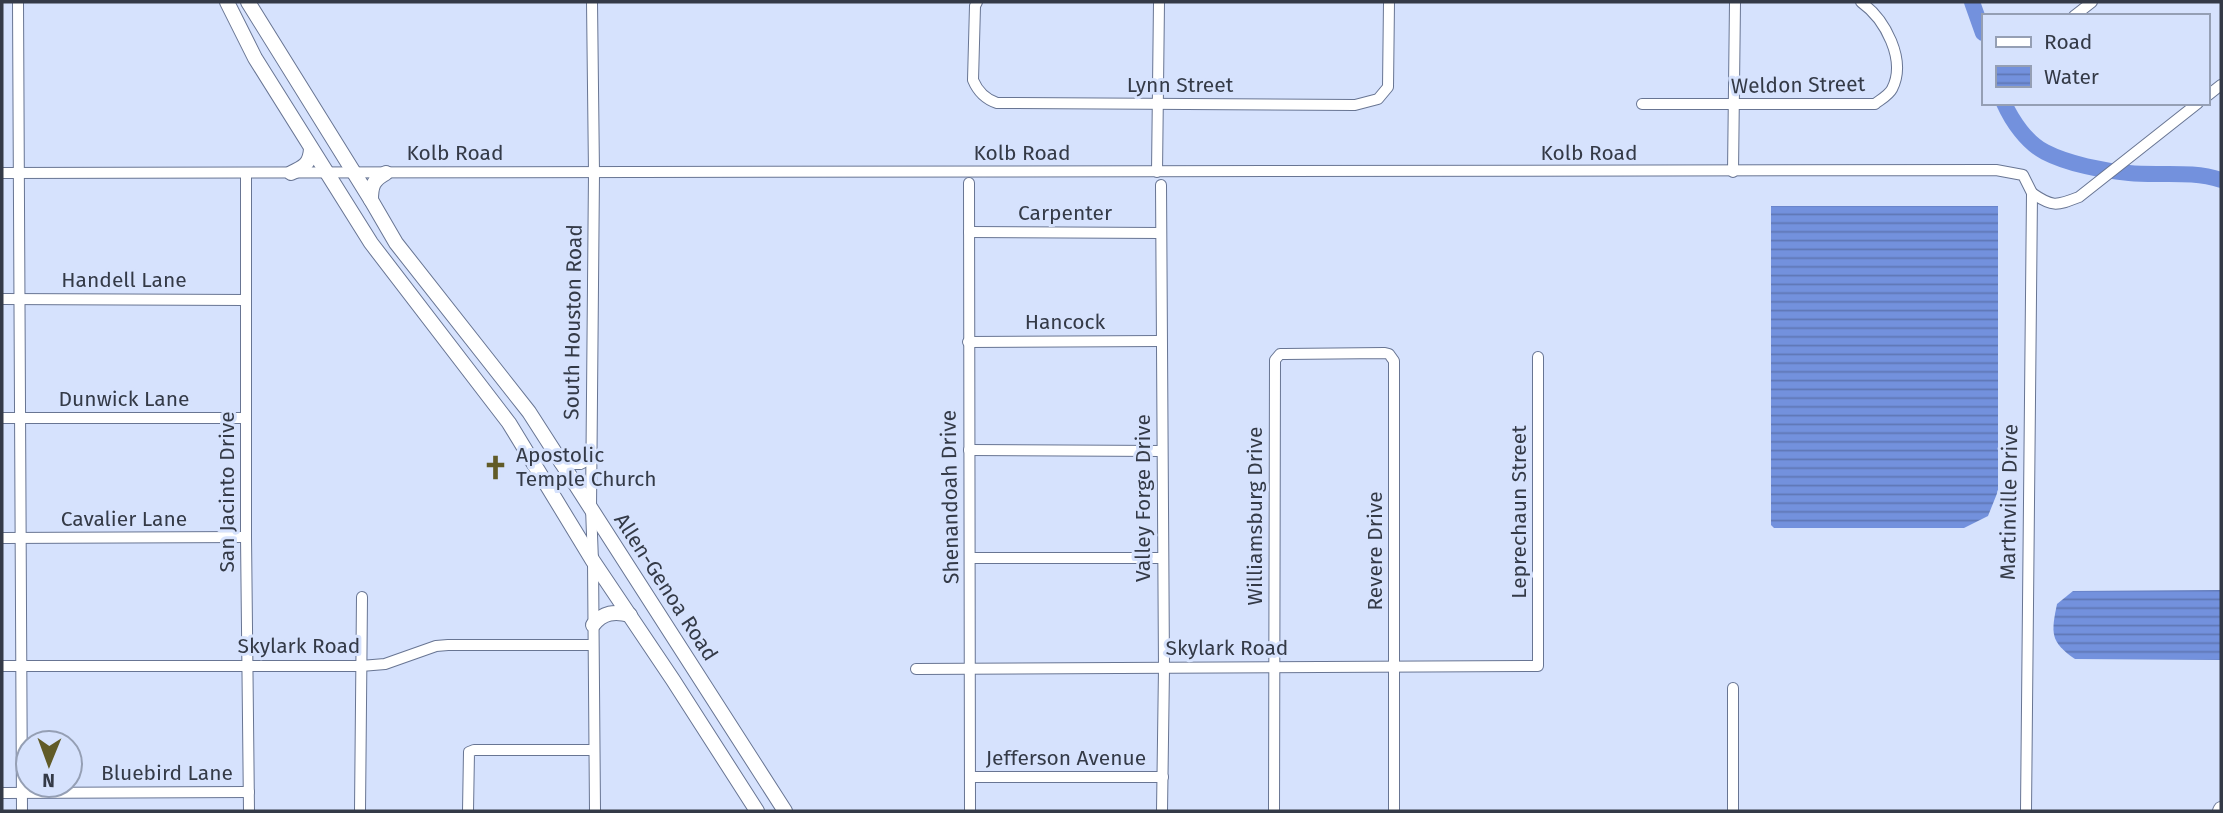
<svg xmlns="http://www.w3.org/2000/svg" width="2223" height="813" viewBox="0 0 2223 813" font-family="'Fira Sans',sans-serif">
<style>
.water{fill:url(#water-rules)}
.lines{fill:none;stroke-linecap:round;stroke-linejoin:round}
.river{stroke:#7391dd;stroke-width:16}
.minor-casing{stroke:#687593;stroke-width:12}
.major-casing{stroke:#687593;stroke-width:16}
.minor{stroke:#fff;stroke-width:10}
.major{stroke:#fff;stroke-width:14}
.labels{text-anchor:middle;stroke-width:6;stroke-linejoin:round;paint-order:stroke}
.street-label{font-size:21px;fill:#343a47;stroke:#d6e2fd}
.poi-label{font-size:21px;fill:#343a47;stroke:#d6e2fd;text-anchor:start}
</style>
<defs>
<pattern id="water-rules" width="6" height="5" patternUnits="userSpaceOnUse" patternTransform="scale(1.75)"><rect width="6" height="5" fill="#7391dd"/><path d="M0 2.5h6" fill="none" stroke="#5f77b5"/></pattern>
</defs>
<rect width="100%" height="100%" fill="#d6e2fd"/>
<g class="water">
<polygon points="1771,206 1998,206 1998,491 1988,516 1964,528 1774,528 1771,525"/>
<path d="M2221 590V660L2075 659C2050 642 2051 633 2057 604L2073 591Z"/>
</g>
<g class="lines">
<g class="river">
<polyline points="1972,2 1983,33"/>
<path d="M2004 103C2012 121 2027 143 2045 152 2068 164 2104 171 2129 173 2160 176 2191 170 2221 180"/>
</g>
<defs>
<g id="minor">
<polyline points="18,2 22,811"/>
<polyline points="592,2 594,173 591,508 593,561 595,811"/>
<path d="M977 2 975 6 973 80C978 92 985 99 997 103L1355 105 1378 99 1388 87 1389 2"/>
<polyline points="2074,16 2092,2"/>
<polyline points="2207,96 2221,85"/>
<path d="M1642 104H1875C1880 100 1889 95 1892 89 1907 60 1885 19 1861 2"/>
<polyline points="1157,172 1159,2"/>
<polyline points="1733,172 1735,2"/>
<polyline points="2,173 1996,170 2023,175 2032,193 2026,811"/>
<polyline points="246,173 246,537 249,811"/>
<polyline points="969,183 970,811"/>
<polyline points="1161,185 1164,668 1162,811"/>
<path d="M2032 193C2052 207 2056 206 2079 197L2198 103"/>
<polyline points="969,232 1161,233"/>
<polyline points="2,299 246,300"/>
<polyline points="968,342 1161,341"/>
<polyline points="2,418 246,418"/>
<polyline points="969,450 1162,451"/>
<polyline points="2,538 246,537"/>
<polyline points="970,558 1162,558"/>
<polyline points="2,666 361,666 385,664 436,646 448,645 593,645"/>
<polyline points="916,669 1538,666 1538,357"/>
<polyline points="1733,688 1733,811"/>
<polyline points="970,777 1163,777"/>
<polyline points="2,793 249,792"/>
<polyline points="360,811 362,597"/>
<polyline points="468,811 469,752 474,750 594,750"/>
<polyline points="1274,811 1275,360 1280,354 1284,354 1385,353 1389,354 1394,361 1394,811"/>
</g>
<g id="major">
<polyline points="227,2 255,58 371,243 509,423 593,561 673,680 757,811"/>
<polyline points="248,2 371,200 396,243 529,412 785,811"/>
<path d="M291 173C304 167 310 164 311 149"/>
<path d="M371 200C371 186 373 180 386 173"/>
<polyline points="561,462 580,462 591,456"/>
<path d="M593 625C603 612 615 611 630 615"/>
<polyline points="2220,811 2221,809"/>
</g>
</defs>
<use href="#minor" class="minor-casing"/>
<use href="#major" class="major-casing"/>
<use href="#minor" class="minor"/>
<use href="#major" class="major"/>
</g>
<defs>
<symbol id="church-bare" viewBox="-9 -9 18 18"><path d="M-1.2-6h2.4v3.5h3.3v2.4h-3.3V6h-2.4V-.1h-3.3v-2.4h3.3Z" fill="#615b28" stroke="#d6e2fd" stroke-width="2.5" paint-order="stroke"/></symbol>
</defs>
<g fill-rule="evenodd">
<use href="#church-bare" x="478" y="450" width="35" height="35"/>
</g>
<g class="labels">
<g class="street-label">
<text x="1180" y="92">Lynn Street</text>
<text transform="translate(1798 85) rotate(-1)" y="7">Weldon Street</text>
<text x="455" y="160">Kolb Road</text>
<text x="1022" y="160">Kolb Road</text>
<text x="1589" y="160">Kolb Road</text>
<text x="1065" y="220">Carpenter</text>
<text x="124" y="287">Handell Lane</text>
<text transform="translate(573 322) rotate(-89)" y="7">South Houston Road</text>
<text x="1065" y="329">Hancock</text>
<text x="124" y="406">Dunwick Lane</text>
<text transform="translate(227 492) rotate(-90)" y="7">San Jacinto Drive</text>
<text transform="translate(950 497) rotate(-91)" y="7">Shenandoah Drive</text>
<text transform="translate(1143 498) rotate(-90)" y="7">Valley Forge Drive</text>
<text transform="translate(2009 502) rotate(-89)" y="7">Martinville Drive</text>
<text transform="translate(1519 512) rotate(-90)" y="7">Leprechaun Street</text>
<text transform="translate(1255 516) rotate(-90)" y="7">Williamsburg Drive</text>
<text x="124" y="526">Cavalier Lane</text>
<text transform="translate(1375 551) rotate(-90)" y="7">Revere Drive</text>
<text transform="translate(666 587) rotate(57)" y="7">Allen-Genoa Road</text>
<text x="299" y="653">Skylark Road</text>
<text x="1227" y="655">Skylark Road</text>
<text x="1066" y="765">Jefferson Avenue</text>
<text x="167" y="780">Bluebird Lane</text>
</g>
<g class="poi-label">
<text x="516" y="462">Apostolic<tspan x="516" dy="24">Temple Church</tspan></text>
</g>
</g>
<rect width="2223" height="813" fill="none" stroke="#343a47" stroke-width="7"/>
<rect x="1982" y="14" width="228" height="91" fill="#d6e2fd" stroke="#959fb4" stroke-width="2"/>
<rect x="1996" y="37" width="35" height="10" fill="#ffffff" stroke="#959fb4" stroke-width="2"/>
<text x="2044" y="49" font-size="21" fill="#343a47">Road</text>
<rect x="1996" y="66" width="35" height="21" fill="url(#water-rules)" stroke="#959fb4" stroke-width="2"/>
<text x="2044" y="84" font-size="21" fill="#343a47">Water</text>
<g transform="translate(49 764) rotate(181)"><circle r="33" fill="#d6e2fd" stroke="#959fb4" stroke-width="2"/>
<path d="M0-5L12 26L0 18L-12 26Z" fill="#615b28"/>
<text y="-10" font-size="19" font-weight="bold" text-anchor="middle" fill="#343a47">N</text>
</g>
</svg>
